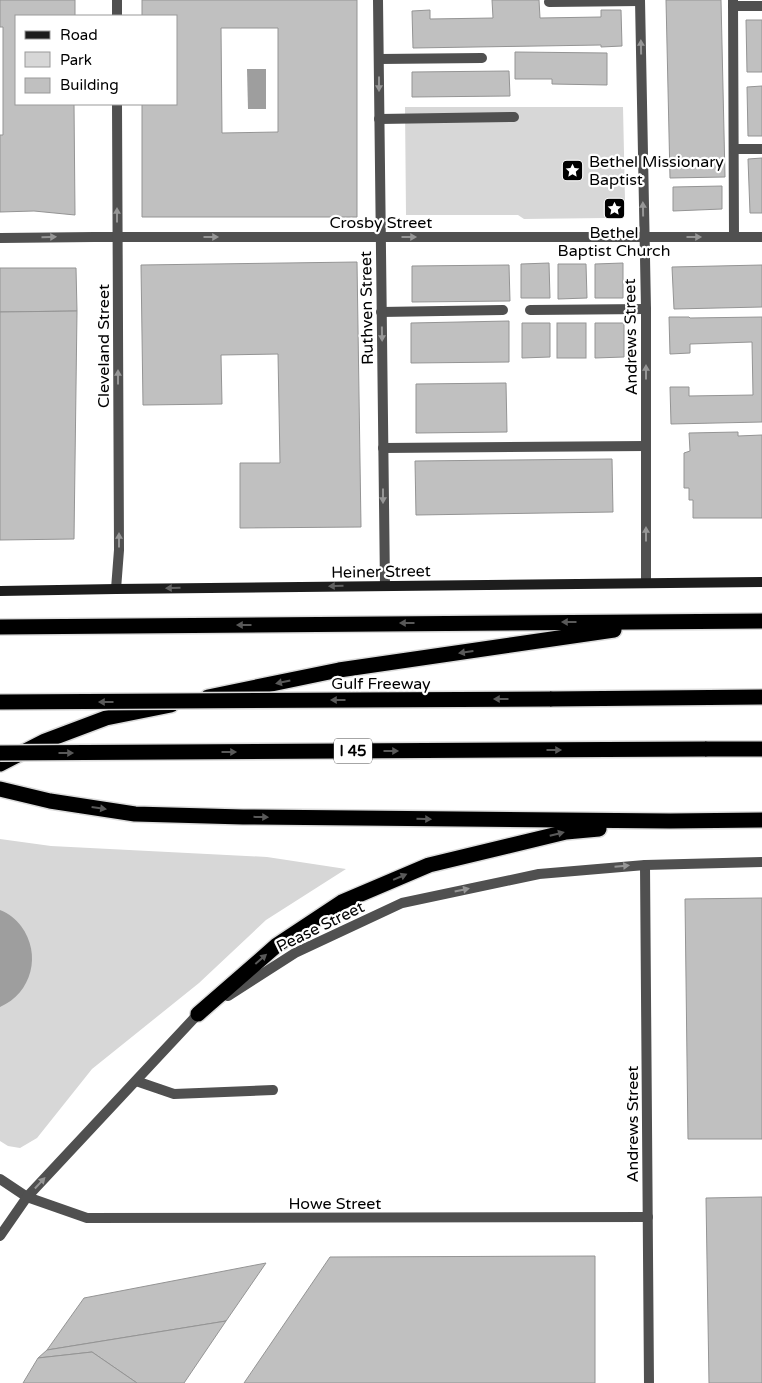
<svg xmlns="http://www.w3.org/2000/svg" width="762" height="1383" viewBox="0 0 762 1383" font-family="'Varela Round',sans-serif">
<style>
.green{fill:#d7d7d7}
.water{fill:#9e9e9e}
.building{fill:#c0c0c0;stroke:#949494;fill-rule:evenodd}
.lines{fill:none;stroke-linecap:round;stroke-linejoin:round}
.motorway-casing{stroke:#dbdbdb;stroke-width:18}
.service{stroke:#505050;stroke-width:10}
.pedestrian{stroke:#505050;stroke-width:10}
.minor{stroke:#505050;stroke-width:10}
.tertiary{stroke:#505050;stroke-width:10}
.secondary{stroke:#1d1d1d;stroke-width:10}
.motorway{stroke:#000;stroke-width:15}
.motorway-bridge-casing{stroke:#dbdbdb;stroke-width:18;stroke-linecap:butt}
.motorway-bridge{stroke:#000;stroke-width:15}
.oneway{fill:#969696}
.oneway2{fill:#616161}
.oneway3{fill:#595959}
.labels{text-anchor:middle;stroke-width:4.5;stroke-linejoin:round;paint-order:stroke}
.shield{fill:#fff;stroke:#4c4c4c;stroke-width:1}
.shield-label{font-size:15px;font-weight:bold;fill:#000}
.poi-label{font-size:16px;fill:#000;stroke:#fff;text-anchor:start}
.street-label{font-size:16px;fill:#000;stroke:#fff}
</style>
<rect width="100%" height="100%" fill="#fff"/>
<g class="green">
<polygon points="405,107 623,107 625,200 605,218 524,219 518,215 406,215"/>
<polygon points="0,839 51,846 267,857 346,869 266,920 199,983 92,1069 37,1138 20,1148 8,1146 0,1141"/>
</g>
<g class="water">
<polygon points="247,69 266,69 266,109 248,109"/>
<path d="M0 910C8 913 16 919 21 926 42 954 32 993 0 1007Z"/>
</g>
<g class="building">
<polygon points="0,0 75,0 75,16 16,16 16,104 74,104 75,215 34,211 0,212 0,135 3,135 3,27 0,27"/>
<path d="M142 0H357V217H142V104H176V16H142ZM221 28H278V132L222 133Z"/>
<polygon points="492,0 539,0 540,18 601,17 601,10 621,10 622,46 601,47 601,45 413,48 412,11 430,10 430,19 493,18"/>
<polygon points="666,0 721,0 725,177 670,178"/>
<polygon points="746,20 762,20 762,72 747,72"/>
<polygon points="515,52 607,53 607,85 552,84 552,79 515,79"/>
<polygon points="509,71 510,96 412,97 412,72"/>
<polygon points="762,86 762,136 748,136 747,87"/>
<polygon points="762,158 762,213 750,213 748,159"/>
<polygon points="722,186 722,209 673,211 673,187"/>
<polygon points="357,262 361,527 240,528 240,463 280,463 278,354 221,355 222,404 143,405 141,265"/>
<polygon points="549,263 550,298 521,298 521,264"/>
<polygon points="623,263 623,298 595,298 595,264"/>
<polygon points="558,264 586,264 587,298 558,299"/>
<polygon points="509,265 510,301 412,302 412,266"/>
<polygon points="762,265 762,307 674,309 672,267"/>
<polygon points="0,268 76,268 77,311 0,312"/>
<polygon points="77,311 74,539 0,540 0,312"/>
<polygon points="669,317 689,317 690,318 762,317 762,422 671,424 670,387 689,387 689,396 753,395 752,342 690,344 690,353 670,354"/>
<polygon points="509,321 509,362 411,363 411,323"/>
<polygon points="522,323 550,323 550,357 522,358"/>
<rect x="557" y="323" width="29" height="35"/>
<polygon points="595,323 624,323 624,357 595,358"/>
<polygon points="506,383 507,432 416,433 416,384"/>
<polygon points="738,432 738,436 762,435 762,518 693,518 693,500 689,500 689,488 684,488 684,453 690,451 689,433"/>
<polygon points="612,459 613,512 416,515 415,461"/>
<polygon points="762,898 762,1139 688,1139 685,899"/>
<polygon points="762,1197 762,1383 709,1383 706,1198"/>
<polygon points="595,1256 595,1383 244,1383 330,1257"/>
<polygon points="266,1263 226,1321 47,1350 84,1298"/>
<polygon points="226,1321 184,1383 137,1383 92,1352 38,1358 47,1350"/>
<polygon points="92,1352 137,1383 23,1383 38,1358"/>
</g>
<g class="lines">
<defs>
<g id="motorway">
<polyline points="0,627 762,621"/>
<polyline points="208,697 339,670 614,630"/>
<polyline points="550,699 762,697"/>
<polyline points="705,749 762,749"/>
<polyline points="0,764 45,741 106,718 171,705"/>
<polyline points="0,789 50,801 135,814 243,817 670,821 762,820"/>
<polyline points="198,1014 277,945 342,902 429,865 566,832 599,829"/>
</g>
</defs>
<use href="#motorway" class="motorway-casing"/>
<g class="service">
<polyline points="733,0 734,237"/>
<polyline points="549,2 640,1"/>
<polyline points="733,6 762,6"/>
<polyline points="379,59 482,58"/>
<polyline points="734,149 762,149"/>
<polyline points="530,310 646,309"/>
<polyline points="381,312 503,310"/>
<polyline points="383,448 646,446"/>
<polyline points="136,1081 174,1094 273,1090"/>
</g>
<polyline class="pedestrian" points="379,119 514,117"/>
<g class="minor">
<polyline points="378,0 385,586"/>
<polyline points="640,0 646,309 646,583"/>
<polyline points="117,16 117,0"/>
<polyline points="0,238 94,237 762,237"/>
<polyline points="116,589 119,550 117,104"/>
<polyline points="645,865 649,1383"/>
<polyline points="27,1197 87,1218 648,1217"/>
</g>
<g class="tertiary">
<polyline points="228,996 295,953 402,903 539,874 645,865 762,862"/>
<polyline points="0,1179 27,1197"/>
<polyline points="0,1236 27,1197 198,1014 203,1012"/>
</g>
<polyline class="secondary" points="0,591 116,589 762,582"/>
<use href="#motorway" class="motorway"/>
<defs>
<g id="motorway-bridge">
<polyline points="0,702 550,699"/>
<polyline points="0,753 705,749"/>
</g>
</defs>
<use href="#motorway-bridge" class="motorway-bridge-casing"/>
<use href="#motorway-bridge" class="motorway-bridge"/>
</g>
<defs><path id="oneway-solid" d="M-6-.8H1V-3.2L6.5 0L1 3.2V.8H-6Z" transform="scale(1.25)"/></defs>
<g class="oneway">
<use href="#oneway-solid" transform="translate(641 47) rotate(-91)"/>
<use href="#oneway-solid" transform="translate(379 84) rotate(90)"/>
<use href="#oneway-solid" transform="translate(643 209) rotate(-91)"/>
<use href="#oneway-solid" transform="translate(117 215) rotate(-90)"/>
<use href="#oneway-solid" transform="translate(49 237) rotate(-1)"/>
<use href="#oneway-solid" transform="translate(211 237)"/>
<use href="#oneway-solid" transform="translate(409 237)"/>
<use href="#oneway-solid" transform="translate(694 237)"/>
<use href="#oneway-solid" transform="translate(382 334) rotate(89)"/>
<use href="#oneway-solid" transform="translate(646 372) rotate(-90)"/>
<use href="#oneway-solid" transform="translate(118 377) rotate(-90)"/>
<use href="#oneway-solid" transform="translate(383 496) rotate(90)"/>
<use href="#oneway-solid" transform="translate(646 534) rotate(-90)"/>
<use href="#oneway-solid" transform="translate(119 540) rotate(-90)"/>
<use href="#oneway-solid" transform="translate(622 866) rotate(-5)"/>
<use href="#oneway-solid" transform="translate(462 890) rotate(-12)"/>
<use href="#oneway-solid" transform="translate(40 1183) rotate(-47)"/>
</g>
<g class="oneway2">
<use href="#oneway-solid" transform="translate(336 586) rotate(179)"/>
<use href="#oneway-solid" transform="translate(173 588) rotate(179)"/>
</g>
<g class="oneway3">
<use href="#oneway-solid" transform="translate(569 622) rotate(180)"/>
<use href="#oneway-solid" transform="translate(407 623) rotate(180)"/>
<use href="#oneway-solid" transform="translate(244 625) rotate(180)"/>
<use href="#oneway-solid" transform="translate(466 652) rotate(172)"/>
<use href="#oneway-solid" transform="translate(283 682) rotate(168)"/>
<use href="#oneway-solid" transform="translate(501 699) rotate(180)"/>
<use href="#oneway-solid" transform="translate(338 700) rotate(180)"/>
<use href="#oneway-solid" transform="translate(106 702) rotate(180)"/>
<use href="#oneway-solid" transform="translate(554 750)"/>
<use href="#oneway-solid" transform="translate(391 751)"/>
<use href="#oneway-solid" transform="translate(229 752)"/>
<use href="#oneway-solid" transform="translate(66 753)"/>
<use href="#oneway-solid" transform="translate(99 808) rotate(8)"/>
<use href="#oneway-solid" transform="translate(261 817) rotate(1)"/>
<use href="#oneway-solid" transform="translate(424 819) rotate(1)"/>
<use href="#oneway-solid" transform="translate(557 834) rotate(-14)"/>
<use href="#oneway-solid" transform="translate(400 877) rotate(-23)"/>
<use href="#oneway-solid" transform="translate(261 959) rotate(-41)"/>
</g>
<defs>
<symbol id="sight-square" viewBox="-11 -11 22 22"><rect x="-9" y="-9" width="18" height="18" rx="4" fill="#000" stroke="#fff"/><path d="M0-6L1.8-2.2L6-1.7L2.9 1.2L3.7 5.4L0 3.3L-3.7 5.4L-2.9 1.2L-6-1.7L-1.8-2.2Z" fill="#fff"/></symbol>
</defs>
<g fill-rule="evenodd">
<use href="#sight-square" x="560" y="158" width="25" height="25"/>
<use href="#sight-square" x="602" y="196" width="25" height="25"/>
</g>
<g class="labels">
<rect class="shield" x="334" y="738.5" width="38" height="25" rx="4"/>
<g class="shield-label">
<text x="353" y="756">I 45</text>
</g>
<g class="poi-label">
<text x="589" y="167">Bethel Missionary<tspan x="589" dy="18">Baptist</tspan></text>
<text x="614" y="238" text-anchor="middle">Bethel<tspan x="614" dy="18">Baptist Church</tspan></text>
</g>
<g class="street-label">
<text x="381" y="228">Crosby Street</text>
<text transform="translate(366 308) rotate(-91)" y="6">Ruthven Street</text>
<text transform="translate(630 337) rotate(-91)" y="6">Andrews Street</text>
<text transform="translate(103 346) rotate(-90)" y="6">Cleveland Street</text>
<text transform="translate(381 571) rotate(-1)" y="6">Heiner Street</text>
<text x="381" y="689">Gulf Freeway</text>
<text transform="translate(320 926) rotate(-26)" y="6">Pease Street</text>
<text transform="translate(632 1124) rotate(-90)" y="6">Andrews Street</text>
<text x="335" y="1209">Howe Street</text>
</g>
</g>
<rect x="15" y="15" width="162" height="90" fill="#ffffff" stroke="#999999"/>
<rect x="25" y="31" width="25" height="8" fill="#1d1d1d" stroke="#999999"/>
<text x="60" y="40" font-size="15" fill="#000000">Road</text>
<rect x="25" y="52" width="25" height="15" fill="#d7d7d7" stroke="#999999"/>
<text x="60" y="65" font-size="15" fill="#000000">Park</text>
<rect x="25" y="78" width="25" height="15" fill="#c0c0c0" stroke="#999999"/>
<text x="60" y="90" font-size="15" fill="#000000">Building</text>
</svg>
